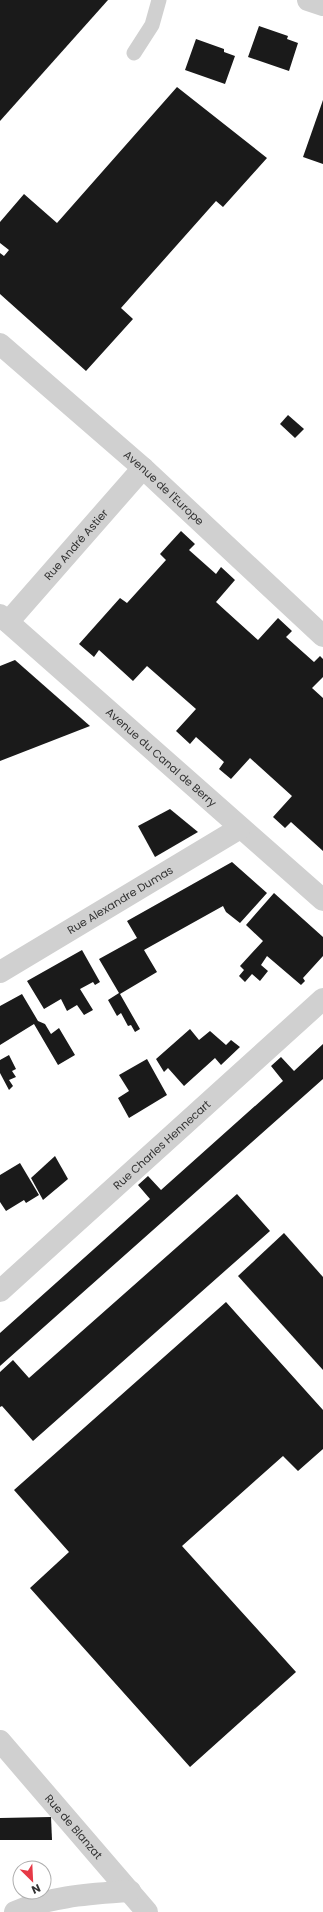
<svg xmlns="http://www.w3.org/2000/svg" width="323" height="1912" viewBox="0 0 323 1912" font-family="Poppins,sans-serif">
<style>
.building{fill:#1a1a1a}
.lines{fill:none;stroke-linecap:round;stroke-linejoin:round}
.lane{stroke:#d0d0d0;stroke-width:15}
.street{stroke:#d0d0d0;stroke-width:22}
.labels{text-anchor:middle;stroke-width:4;stroke-linejoin:round;paint-order:stroke}
.street-label{font-size:11px;fill:#333;stroke:#fff}
</style>
<rect width="100%" height="100%" fill="#fff"/>
<g class="building">
<polygon points="0,0 108,0 0,121"/>
<polygon points="259,26 288,36 287,39 298,43 289,71 248,57"/>
<polygon points="196,39 224,49 224,52 235,56 225,84 185,70"/>
<polygon points="177,87 267,158 223,207 216,201 121,308 133,319 86,371 0,294 0,253 4,256 9,250 0,243 0,222 24,194 57,223"/>
<polygon points="323,100 323,164 303,157"/>
<polygon points="288,415 304,429 295,438 280,424"/>
<polygon points="181,531 195,544 189,550 216,574 221,567 235,580 216,602 227,612 258,640 278,618 292,631 286,637 314,662 320,656 323,659 323,677 312,688 323,698 323,851 291,822 285,828 273,817 292,796 250,758 231,779 219,769 224,762 196,737 190,744 176,731 196,709 147,666 133,681 99,650 94,657 79,644 120,598 127,603 166,560 160,554"/>
<polygon points="15,660 90,726 0,761 0,666"/>
<polygon points="170,809 198,832 155,857 138,826"/>
<polygon points="232,862 267,893 240,923 226,912 223,906 144,950 157,972 120,994 140,1029 135,1032 131,1025 128,1026 121,1013 117,1016 108,1000 119,993 99,959 137,938 127,921"/>
<polygon points="274,893 323,937 323,956 303,978 305,981 301,985 267,956 261,965 268,971 260,981 252,974 245,982 239,976 244,970 240,966 263,941 246,925"/>
<polygon points="82,950 100,982 95,985 93,982 80,989 93,1010 84,1015 77,1005 67,1011 61,999 44,1009 27,981"/>
<polygon points="22,994 38,1021 45,1024 51,1034 59,1028 75,1055 58,1065 34,1024 0,1045 0,1006"/>
<polygon points="190,1029 199,1040 210,1031 226,1045 231,1040 240,1047 221,1065 215,1058 184,1086 168,1068 164,1072 156,1059"/>
<polygon points="323,1044 323,1079 0,1366 0,1333 150,1199 138,1185 148,1176 161,1190 283,1081 271,1066 281,1057 294,1071"/>
<polygon points="9,1055 16,1069 12,1071 16,1077 9,1080 13,1086 9,1090 0,1073 0,1060"/>
<polygon points="147,1059 167,1095 129,1118 118,1098 129,1091 119,1075"/>
<polygon points="55,1156 68,1179 43,1200 31,1178"/>
<polygon points="20,1163 39,1195 26,1203 24,1200 6,1211 0,1202 0,1175"/>
<polygon points="237,1194 270,1231 33,1441 2,1406 0,1407 0,1372 13,1360 29,1378"/>
<polygon points="284,1233 323,1277 323,1370 238,1276"/>
<polygon points="226,1302 323,1410 323,1449 298,1471 283,1456 182,1546 296,1672 190,1767 30,1588 69,1552 14,1490"/>
<polygon points="51,1817 52,1840 0,1840 0,1818"/>
</g>
<g class="lines">
<polyline class="lane" points="134,53 152,25 159,0"/>
<g class="street">
<polyline points="308,0 323,5"/>
<path id="s1" d="M0 344 143 468 323 636"/>
<path id="s2" d="M0 615 323 900"/>
<path id="s3" d="M8 622 143 468"/>
<path id="s4" d="M0 972 240 828"/>
<path id="s5" d="M0 1291 323 999"/>
<path id="s6" d="M0 1741 147 1912"/>
<path d="M15 1912C50 1896 91 1894 130 1891"/>
</g>
</g>
<g class="labels">
<g class="street-label">
<text dy="4" stroke="none"><textPath href="#s1" startOffset="218">Avenue de l'Europe</textPath></text>
<text dy="4" stroke="none"><textPath href="#s3" startOffset="103">Rue André Astier</textPath></text>
<text dy="4" stroke="none"><textPath href="#s2" startOffset="215">Avenue du Canal de Berry</textPath></text>
<text dy="4" stroke="none"><textPath href="#s4" startOffset="140">Rue Alexandre Dumas</textPath></text>
<text dy="4" stroke="none"><textPath href="#s5" startOffset="218">Rue Charles Hennecart</textPath></text>
<text dy="4" stroke="none"><textPath href="#s6" startOffset="113">Rue de Blanzat</textPath></text>
</g>
</g>
<g transform="translate(32 1880) rotate(156)"><circle r="19" fill="#ffffff" stroke="#adadad"/>
<path d="M0-3L7 15L0 10L-7 15Z" fill="#e63946"/>
<text y="-6" font-size="11" font-weight="bold" text-anchor="middle" fill="#333333">N</text>
</g>
</svg>
